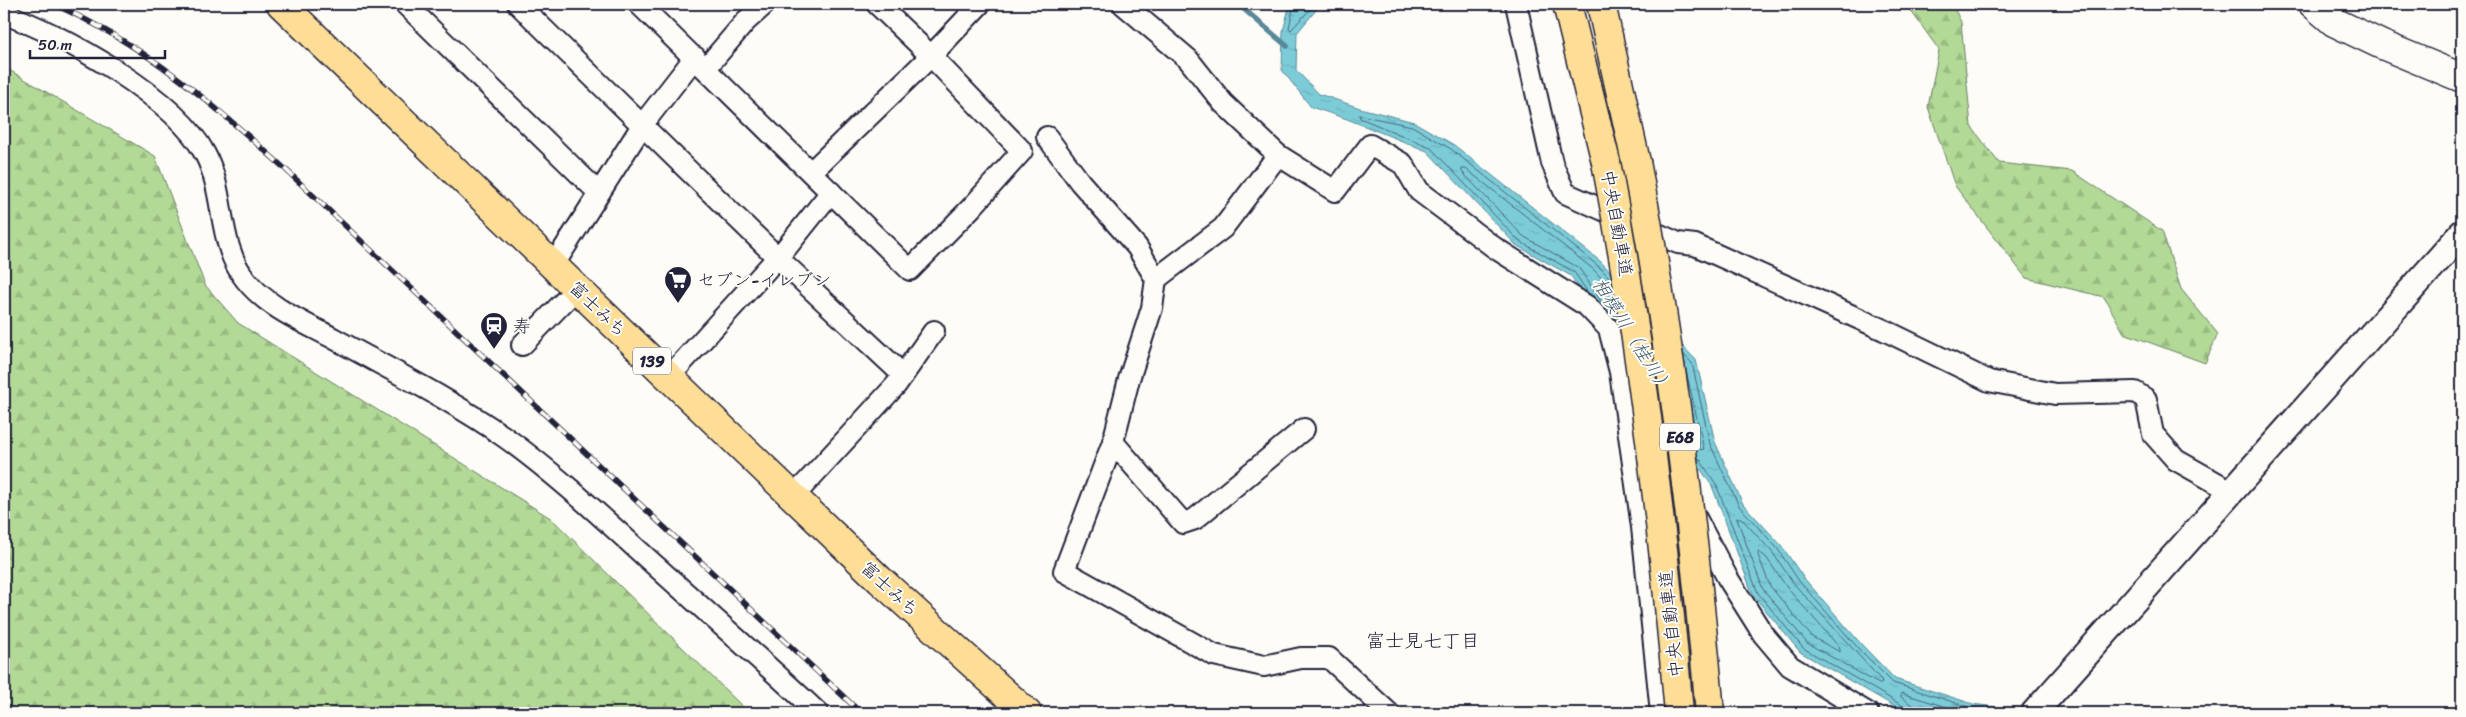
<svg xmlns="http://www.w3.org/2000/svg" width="2466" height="717" viewBox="0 0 2466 717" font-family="Sriracha,'Klee One',sans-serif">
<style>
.forest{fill:url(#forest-firs);stroke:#6a7e68}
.water{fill:url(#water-ripples);stroke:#588899}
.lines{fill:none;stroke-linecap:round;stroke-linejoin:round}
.shore{stroke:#46667a;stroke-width:1}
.stream{stroke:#588899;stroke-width:5.5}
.minor-casing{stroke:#22223b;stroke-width:24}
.tertiary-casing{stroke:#22223b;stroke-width:29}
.secondary-casing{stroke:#22223b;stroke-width:31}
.trunk-casing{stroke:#22223b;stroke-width:31}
.motorway-casing{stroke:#22223b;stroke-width:31}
.minor{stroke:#fdfcf7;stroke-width:20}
.tertiary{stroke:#fdfcf7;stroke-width:25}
.secondary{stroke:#fdfcf7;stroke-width:28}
.trunk{stroke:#fede96;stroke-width:28}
.motorway{stroke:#fede96;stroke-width:28}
.rail-casing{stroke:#22223b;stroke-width:5.5}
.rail{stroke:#fdfcf7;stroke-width:4;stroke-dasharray:11;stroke-linecap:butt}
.motorway-bridge-casing{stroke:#22223b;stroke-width:31;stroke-linecap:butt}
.motorway-bridge{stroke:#fede96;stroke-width:28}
.labels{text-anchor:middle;stroke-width:4;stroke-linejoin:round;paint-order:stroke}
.shield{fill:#fdfcf7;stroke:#646373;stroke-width:1}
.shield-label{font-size:16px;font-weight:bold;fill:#22223b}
.street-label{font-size:18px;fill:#22223b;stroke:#fdfcf7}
.poi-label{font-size:18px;fill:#22223b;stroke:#fdfcf7;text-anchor:start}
.water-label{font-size:19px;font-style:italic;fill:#425e72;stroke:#fdfcf7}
.neighbourhood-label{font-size:19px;fill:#22223b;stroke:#fdfcf7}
</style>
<defs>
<pattern id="forest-firs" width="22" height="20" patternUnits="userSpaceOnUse" patternTransform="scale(1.25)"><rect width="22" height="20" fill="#b2d995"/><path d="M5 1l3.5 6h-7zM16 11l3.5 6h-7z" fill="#99ba81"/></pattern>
<pattern id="water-ripples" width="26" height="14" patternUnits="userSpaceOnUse" patternTransform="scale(1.25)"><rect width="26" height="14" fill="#7cccd8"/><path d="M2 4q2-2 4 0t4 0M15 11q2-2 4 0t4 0" fill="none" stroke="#6bafba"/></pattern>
</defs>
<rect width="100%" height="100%" fill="#fdfcf7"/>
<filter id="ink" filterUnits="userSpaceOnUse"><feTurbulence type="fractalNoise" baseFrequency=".02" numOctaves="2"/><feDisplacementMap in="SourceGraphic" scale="10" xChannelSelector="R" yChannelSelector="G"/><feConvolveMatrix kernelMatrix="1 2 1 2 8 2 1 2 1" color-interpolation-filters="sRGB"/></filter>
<g filter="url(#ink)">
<g class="forest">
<polygon points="1906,4 1952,4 1961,22 1971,126 1999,163 2072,171 2162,231 2181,289 2218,334 2205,363 2124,333 2104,297 2026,278 1955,186 1928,107 1939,50"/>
<polygon points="4,67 155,156 205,285 238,323 552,519 749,713 4,713"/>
</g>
<polygon class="water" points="1290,4 1321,4 1297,33 1296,70 1319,94 1360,108 1414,122 1454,145 1600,261 1696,360 1715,442 1743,504 1781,545 1803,577 1862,645 1895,679 1973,704 2037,713 1906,713 1800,652 1753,595 1712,486 1571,276 1516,245 1427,151 1347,119 1311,107 1282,70 1283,31"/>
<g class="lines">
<g class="shore">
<polyline points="1294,4 1289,28 1291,30 1315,4"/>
<polyline points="1589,294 1574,272 1519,241 1430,147 1360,118 1359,115 1412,126 1451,149 1597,265 1612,280"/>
<polyline points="1609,313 1579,268 1523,236 1462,172 1462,169 1466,169 1593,269 1613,291"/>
<polyline points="1684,355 1692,363 1710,444 1739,506 1777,548 1799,581 1858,648 1893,683 1972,708 2004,713"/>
<polyline points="1685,366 1704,449 1701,450 1696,443"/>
<polyline points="1698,457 1716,484 1758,593 1803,648 1905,707 1907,713"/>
<polygon points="1737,518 1741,518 1772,552 1795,585 1882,681 1881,684 1879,684 1807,643 1763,589"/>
<polygon points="1759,552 1766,557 1788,589 1840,648 1840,652 1812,637 1770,586 1758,555"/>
<polyline points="1914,713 1912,705 1901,697 1901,693 1966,713"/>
</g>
<polyline class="stream" points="1238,4 1287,46"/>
<defs>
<g id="minor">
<polyline points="405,4 599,193"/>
<polyline points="518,4 777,257 903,375"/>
<polyline points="639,4 910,270 972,207 1022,151 931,56 877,4"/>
<polyline points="1123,4 1188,59 1223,103 1278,155"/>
<polyline points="1516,4 1552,163 1565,193 1678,243 1695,245 1884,330 1989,381 2055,394 2135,392 2146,399 2153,434 2176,460 2231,491"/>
<path d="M4 14C63 34 176 98 205 154 226 193 217 245 246 280 267 307 303 322 333 338 391 370 452 400 506 438 560 477 608 523 658 568 711 616 765 663 818 713"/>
<polyline points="706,68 746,21 765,4"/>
<polyline points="1047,137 1080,182 1137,247 1156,279 1152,308 1129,379 1113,442 1064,571 1214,655 1264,666 1301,658 1329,658 1389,713"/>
<polyline points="811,172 931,56 980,4"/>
<polyline points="553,266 643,124 695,57"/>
<polyline points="1156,279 1223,228 1278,155 1335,191 1370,145 1403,164 1419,191 1495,248 1587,306 1609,329 1620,372 1642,527 1661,713"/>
<polyline points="522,345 577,288"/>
<polyline points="669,377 787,247 831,192"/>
<polyline points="1654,438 1727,577 1763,634 1790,666 1868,713"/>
<polyline points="1113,442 1183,523 1195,519 1304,429"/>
<polyline points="793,497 896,385 934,331"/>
</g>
<polyline id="tertiary" points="2034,713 2462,233"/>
<polyline id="secondary" points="2313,4 2334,22 2380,44 2462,78"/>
<polyline id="trunk" points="281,4 880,580 1027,713"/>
<g id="motorway">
<polyline points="1567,4 1606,162"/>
<polyline points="1601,4 1636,162"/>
</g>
</defs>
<use href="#minor" class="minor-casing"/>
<use href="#tertiary" class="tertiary-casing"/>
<use href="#secondary" class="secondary-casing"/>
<use href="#trunk" class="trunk-casing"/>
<use href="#motorway" class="motorway-casing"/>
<use href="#minor" class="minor"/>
<use href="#tertiary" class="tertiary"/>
<use href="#secondary" class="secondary"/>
<use href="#trunk" class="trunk"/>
<use href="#motorway" class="motorway"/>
<defs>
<path id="rail" d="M53 4C144 44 210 101 283 167L861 713"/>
</defs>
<use href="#rail" class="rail-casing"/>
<use href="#rail" class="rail"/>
<defs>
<g id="motorway-bridge">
<path d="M1606 162C1641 344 1663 528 1679 713"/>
<path d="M1636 162C1671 344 1694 528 1710 713"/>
</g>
</defs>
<use href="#motorway-bridge" class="motorway-bridge-casing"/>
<use href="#motorway-bridge" class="motorway-bridge"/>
</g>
</g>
<defs>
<symbol id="supermarket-pin" viewBox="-11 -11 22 30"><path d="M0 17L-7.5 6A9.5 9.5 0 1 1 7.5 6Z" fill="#22223b" stroke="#fdfcf7"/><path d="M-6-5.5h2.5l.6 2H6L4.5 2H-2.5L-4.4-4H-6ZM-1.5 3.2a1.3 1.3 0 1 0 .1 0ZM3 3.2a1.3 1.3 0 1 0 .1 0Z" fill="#fff"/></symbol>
<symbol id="station-pin" viewBox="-11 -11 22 30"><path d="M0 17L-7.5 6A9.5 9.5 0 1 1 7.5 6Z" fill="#22223b" stroke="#fdfcf7"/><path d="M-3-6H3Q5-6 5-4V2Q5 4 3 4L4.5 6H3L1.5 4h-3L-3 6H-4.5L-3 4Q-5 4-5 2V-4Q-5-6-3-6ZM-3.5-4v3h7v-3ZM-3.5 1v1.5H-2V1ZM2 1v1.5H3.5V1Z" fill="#fff"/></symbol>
</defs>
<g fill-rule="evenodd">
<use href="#supermarket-pin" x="662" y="264" width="32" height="43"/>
<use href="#station-pin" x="478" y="310" width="32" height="43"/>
</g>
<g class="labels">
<g class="shield">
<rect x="633" y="347.5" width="38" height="27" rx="4"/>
<rect x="1660" y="423.5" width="40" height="27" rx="4"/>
</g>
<g class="shield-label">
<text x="652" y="367">139</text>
<text x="1680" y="443">E68</text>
</g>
<g class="street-label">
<text transform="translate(1617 223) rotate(80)" y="6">中央自動車道</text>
<text transform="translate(598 309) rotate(44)" y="6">富士みち</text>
<text transform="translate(890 589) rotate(43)" y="6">富士みち</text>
<text transform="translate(1671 624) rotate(-96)" y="6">中央自動車道</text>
</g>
<g class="poi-label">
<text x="697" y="286">セブン-イレブン</text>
<text x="513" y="332">寿</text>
</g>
<g class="water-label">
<text transform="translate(1633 335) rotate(58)" y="7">相模川（桂川）</text>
</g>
<g class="neighbourhood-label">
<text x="1423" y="647">富士見七丁目</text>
</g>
</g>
<rect width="2466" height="717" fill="none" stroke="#fdfcf7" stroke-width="20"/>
<rect x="10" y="10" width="2446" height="697" fill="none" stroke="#22223b" stroke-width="2" filter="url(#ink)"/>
<path d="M30 50v8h135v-8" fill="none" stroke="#22223b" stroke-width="2.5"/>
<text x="38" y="50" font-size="15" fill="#22223b" stroke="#fdfcf7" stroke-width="4" paint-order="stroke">50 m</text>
</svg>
